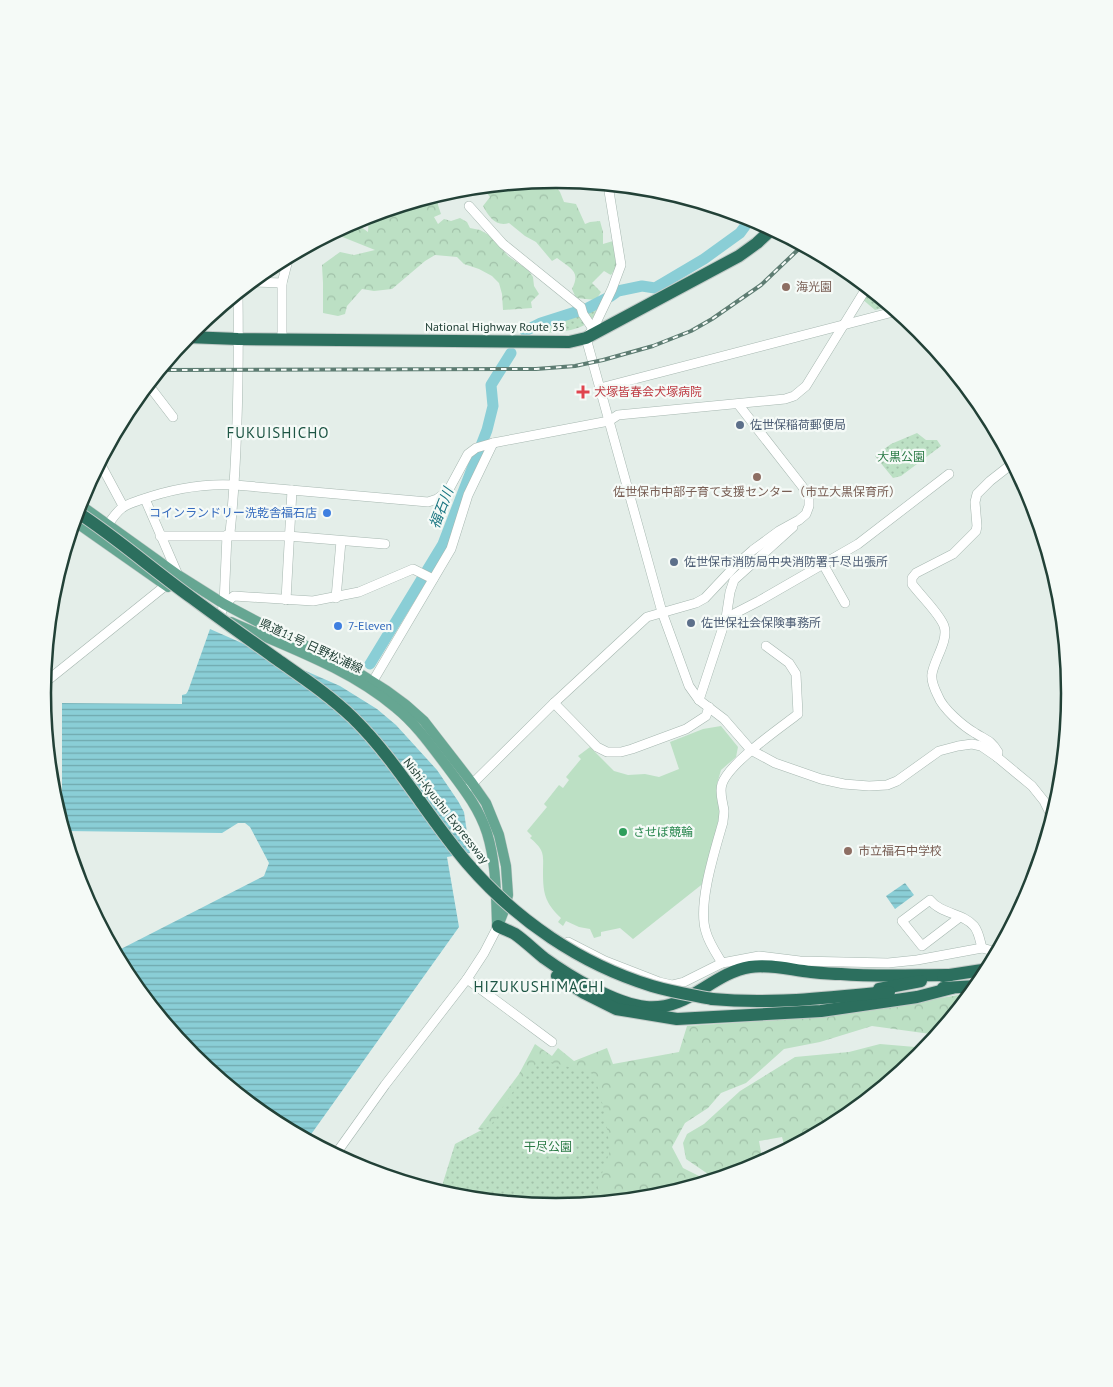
<svg xmlns="http://www.w3.org/2000/svg" width="1113" height="1387" viewBox="0 0 1113 1387" font-family="'PT Sans','Noto Sans JP',sans-serif">
<style>
.grass{fill:#bce0c4}
.forest{fill:url(#forest-crowns)}
.park{fill:url(#park-dots)}
.water{fill:url(#water-rules)}
.lines{fill:none;stroke-linecap:round;stroke-linejoin:round}
.river{stroke:#8aced6;stroke-width:11}
.minor-casing{stroke:#a6b7b0;stroke-width:10}
.major-casing{stroke:#c1cac7;stroke-width:11}
.highway-casing{stroke:#c1cac7;stroke-width:14}
.minor{stroke:#fff;stroke-width:9}
.major{stroke:#66a692;stroke-width:10}
.highway{stroke:#2c6f5e;stroke-width:12}
.rail-casing{stroke:#5d7c72;stroke-width:4}
.rail{stroke:#f5faf7;stroke-width:2;stroke-dasharray:5.5;stroke-linecap:butt}
.highway-bridge-casing{stroke:#c1cac7;stroke-width:14;stroke-linecap:butt}
.highway-bridge{stroke:#2c6f5e;stroke-width:12}
.education-dot{fill:#8d6e63;stroke:#f5faf7;stroke-width:2}
.health-dot{fill:#e0444e;stroke:#f5faf7;stroke-width:2}
.service-dot{fill:#5c6f8a;stroke:#f5faf7;stroke-width:2}
.shop-dot{fill:#3f7fe0;stroke:#f5faf7;stroke-width:2}
.leisure-dot{fill:#2e9e5b;stroke:#f5faf7;stroke-width:2}
.labels{text-anchor:middle;stroke-width:4.5;stroke-linejoin:round;paint-order:stroke}
.education-label{font-size:12px;fill:#785e54;stroke:#f5faf7;text-anchor:start}
.street-label{font-size:12px;fill:#224137;stroke:#f5faf7}
.health-label{font-size:12px;fill:#be3a42;stroke:#f5faf7;text-anchor:start}
.service-label{font-size:12px;fill:#4e5e75;stroke:#f5faf7;text-anchor:start}
.park-label{font-size:12px;fill:#2a7a45;stroke:#f5faf7}
.shop-label{font-size:12px;fill:#366cbe;stroke:#f5faf7;text-anchor:end}
.leisure-label{font-size:12px;fill:#27864d;stroke:#f5faf7;text-anchor:start}
.water-label{font-size:14px;font-style:italic;fill:#187581;stroke:#f5faf7}
.quarter-label{font-size:15px;letter-spacing:1px;fill:#1d5544;stroke:#f5faf7}
.rim{fill:none;stroke:#224137;stroke-width:2.5}
</style>
<defs>
<pattern id="forest-crowns" width="20" height="18" patternUnits="userSpaceOnUse" patternTransform="scale(1.25)"><rect width="20" height="18" fill="#bce0c4"/><path d="M2 6a3 3 0 1 1 6 0M12 15a3 3 0 1 1 6 0" fill="none" stroke="#a1c1a9"/></pattern>
<pattern id="park-dots" width="8" height="8" patternUnits="userSpaceOnUse" patternTransform="scale(1.25)"><rect width="8" height="8" fill="#bce0c4"/><path d="M2 2h.1M6 6h.1" fill="none" stroke="#a1c1a9" stroke-width="1.8" stroke-linecap="round"/></pattern>
<pattern id="water-rules" width="6" height="5" patternUnits="userSpaceOnUse" patternTransform="scale(1.25)"><rect width="6" height="5" fill="#8aced6"/><path d="M0 2.5h6" fill="none" stroke="#70a9ae"/></pattern>
</defs>
<rect width="100%" height="100%" fill="#e4eee9"/>
<path class="grass" d="M721 726 738 747 736 757 721 770 717 784 720 812 719 825 705 882 633 939 620 928 601 932V936L594 938 590 929 579 927 566 921 563 926 558 922 561 918C544 902 543 892 543 870 543 864 544 856 541 850 539 846 534 841 530 838L532 836 527 831 547 807 544 804 559 785 563 788 569 780 566 777 581 759 578 756 590 747 614 771 628 775 645 774 659 777 679 769 670 742 703 729Z"/>
<g class="forest">
<path d="M551 180 560 192 564 202 576 204 585 224 590 222 600 221 603 232V244L613 241 618 264 611 275 604 271 592 283 601 292 596 300 576 298 572 289C581 271 571 269 557 258L552 261 536 242 525 236 509 223C496 227 489 217 483 206L490 197 486 192V186Z"/>
<polygon points="440,194 438,197 438,205 441,214 434,217 438,224 444,219 451,221 460,218 467,222 470,228 480,230 489,235 508,256 528,270 533,277 534,286 539,294 531,302 532,308 503,310 502,294 499,283 492,276 479,269 464,264 457,257 435,255 425,261 392,289 374,291 362,289 347,306 345,314 338,316 323,313 323,283 322,265 340,252 354,255 375,250 340,236 337,231 354,222 368,232 369,216"/>
<polygon points="972,993 938,1035 872,1026 820,1042 784,1049 746,1083 721,1093 708,1108 685,1123 672,1147 683,1168 707,1180 708,1182 657,1198 569,1206 530,1147 478,1129 519,1074 535,1044 552,1056 558,1048 574,1061 607,1048 613,1064 679,1052 687,1026 820,1017"/>
<polygon points="880,1044 927,1048 920,1057 842,1121 786,1151 782,1137 759,1141 763,1163 753,1168 713,1181 708,1174 686,1159 683,1143 687,1134 704,1124 740,1091 795,1057 849,1052"/>
</g>
<g class="park">
<polygon points="869,288 891,306 875,310 862,299"/>
<path d="M597 307C593 336 548 332 526 333L527 330Z"/>
<polygon points="917,433 926,440 937,440 941,446 901,476 893,478 875,456 891,444"/>
<polygon points="540,1059 594,1074 605,1113 610,1151 591,1204 556,1207 456,1198 439,1192 441,1189 455,1144 491,1125 512,1093"/>
</g>
<g class="water">
<polygon points="210,629 340,686 377,709 396,725 437,770 458,801 464,812 470,853 447,857 459,927 307,1140 271,1121 193,1057 129,979 115,952 264,876 269,863 250,827 245,823 238,823 222,833 64,831 62,825 62,703 182,704 182,695 186,694 188,691"/>
<polygon points="905,883 914,895 895,909 886,896"/>
</g>
<g class="lines">
<g class="river">
<polyline points="525,331 541,323 588,308 611,296 618,291 642,286 655,288 704,259 740,233 751,218"/>
<polyline points="370,664 443,544 487,430 493,406 491,385 511,353"/>
</g>
<defs>
<g id="minor">
<polyline points="608,185 621,265 612,289 593,329 586,338 662,612 689,686 699,700 724,719 751,750 775,763 821,779 844,784 869,786 887,785 897,781 939,751 958,746 972,744 981,746 997,757 1032,786 1044,801 1053,819"/>
<polyline points="469,206 503,244 581,307 583,314 593,329"/>
<polyline points="252,282 282,283"/>
<polyline points="199,337 199,325"/>
<polyline points="282,339 282,283 289,256"/>
<polyline points="146,387 150,387 173,417"/>
<polyline points="600,388 897,311"/>
<polyline points="100,463 123,506"/>
<polyline points="145,499 178,575"/>
<path d="M105 529C110 522 115 513 122 508 127 504 134 502 140 500 171 489 202 483 235 485L428 502 437 499 448 491 468 454 476 448 493 443 609 421 618 415 785 399 794 396 806 386 867 287"/>
<polyline points="160,536 288,536 385,544"/>
<polyline points="823,564 845,603"/>
<polyline points="336,598 341,541"/>
<polyline points="286,600 292,490"/>
<path d="M224 604 227 535 230 533C238 454 239 373 238 293"/>
<polyline points="220,617 224,604 234,596 313,601 359,592 413,569 433,579"/>
<polyline points="726,618 759,601 858,544 949,474"/>
<polyline points="43,684 165,586"/>
<polyline points="370,688 373,681 451,549 468,495 493,443"/>
<polyline points="699,700 726,618 730,592 734,580 793,527"/>
<polyline points="554,703 597,747 607,752 621,752 632,749 686,729 706,716 709,707"/>
<path d="M997 757 998 752C991 740 986 740 975 733 963 726 943 709 938 696 935 690 931 680 932 674 934 660 949 640 944 626 940 614 920 595 912 584V578L916 573 953 554 976 531 977 526 975 502 977 494 990 481 1013 463"/>
<polyline points="465,791 554,703 647,617 696,603 705,598 736,565 753,550 779,531 799,520 806,514 809,506 809,497 802,486 738,404"/>
<path d="M960 917 922 946 902 921 930 900C941 914 963 913 974 926 979 932 980 941 982 948"/>
<polyline points="568,942 605,961 659,982 672,985 684,982 722,963 759,956 800,961 888,963 917,960 982,948 993,951"/>
<path d="M722 963C716 953 709 943 706 932 697 905 715 850 723 822 723 819 724 815 724 811 723 802 719 793 722 784 729 763 780 728 798 714L796 674 789 663 766 646"/>
<polyline points="467,979 552,1042"/>
<polyline points="335,1155 385,1085 467,979 484,953 498,926"/>
</g>
<g id="major">
<polyline points="79,504 178,575 224,604 277,632 346,665 387,691 406,705 424,721 472,783 486,803 499,835 506,866 508,895 505,908 498,926"/>
<polyline points="74,521 168,587"/>
<path d="M231 622C287 647 349 668 396 708 416 724 432 747 448 768 463 788 479 808 487 833 496 862 496 893 497 923"/>
</g>
<g id="highway">
<polyline points="187,337 238,339 569,342 586,338 739,256 757,243 772,229"/>
<path d="M498 926C503 929 510 931 515 934 525 941 534 950 544 958 569 976 615 1004 646 1007 688 1011 712 973 750 967 770 964 791 970 811 972 821 973 831 974 841 974 877 977 914 975 950 975"/>
<polyline points="557,976 584,993 616,1009 677,1019 821,1011 917,997 952,988"/>
<polyline points="943,976 989,969"/>
<polyline points="943,988 978,986"/>
<polyline points="879,989 921,981"/>
<path d="M712 999C773 1005 828 997 889 992"/>
</g>
</defs>
<use href="#minor" class="minor-casing"/>
<use href="#major" class="major-casing"/>
<use href="#highway" class="highway-casing"/>
<use href="#minor" class="minor"/>
<use href="#major" class="major"/>
<use href="#highway" class="highway"/>
<defs>
<polyline id="rail" points="160,370 536,369 575,366 603,360 653,346 691,331 712,319 761,285 803,245"/>
</defs>
<use href="#rail" class="rail-casing"/>
<use href="#rail" class="rail"/>
<defs>
<path id="highway-bridge" d="M77 512C117 538 153 570 192 598 219 618 247 638 275 658 302 677 329 695 353 718 397 761 427 816 467 863 516 920 580 964 652 986 672 992 692 995 712 999"/>
</defs>
<use href="#highway-bridge" class="highway-bridge-casing"/>
<use href="#highway-bridge" class="highway-bridge"/>
</g>
<g class="education-dot">
<circle cx="786" cy="287" r="5"/>
<circle cx="757" cy="477" r="5"/>
<circle cx="848" cy="851" r="5"/>
</g>
<path class="health-dot" d="M580.5 384.5h5v5h5v5h-5v5h-5v-5h-5v-5h5z"/>
<g class="service-dot">
<circle cx="740" cy="425" r="5"/>
<circle cx="674" cy="562" r="5"/>
<circle cx="691" cy="623" r="5"/>
</g>
<g class="shop-dot">
<circle cx="327" cy="513" r="5"/>
<circle cx="338" cy="626" r="5"/>
</g>
<circle class="leisure-dot" cx="623" cy="832" r="5"/>
<g class="labels">
<g class="education-label">
<text x="796" y="291">海光園</text>
<text x="757" y="496" text-anchor="middle">佐世保市中部子育て支援センター（市立大黒保育所）</text>
<text x="858" y="855">市立福石中学校</text>
</g>
<g class="street-label">
<text x="495" y="331">National Highway Route 35</text>
<text transform="translate(311 646) rotate(25)" y="4">県道11号 日野松浦線</text>
<text transform="translate(446 811) rotate(52)" y="4">Nishi-Kyushu Expressway</text>
</g>
<g class="health-label">
<text x="594" y="396">犬塚皆春会犬塚病院</text>
</g>
<g class="service-label">
<text x="750" y="429">佐世保稲荷郵便局</text>
<text x="684" y="566">佐世保市消防局中央消防署千尽出張所</text>
<text x="701" y="627">佐世保社会保険事務所</text>
</g>
<g class="park-label">
<text x="901" y="461">大黒公園</text>
<text x="548" y="1151">干尽公園</text>
</g>
<g class="shop-label">
<text x="317" y="517">コインランドリー洗乾舎福石店</text>
<text x="348" y="630" text-anchor="start">7-Eleven</text>
</g>
<g class="leisure-label">
<text x="633" y="836">させぼ競輪</text>
</g>
<g class="water-label">
<text transform="translate(441 508) rotate(-69)" y="5">福石川</text>
</g>
<g class="quarter-label">
<text x="278" y="438">FUKUISHICHO</text>
<text x="539" y="992">HIZUKUSHIMACHI</text>
</g>
</g>
<path d="M0 0H1113V1387H0ZM51 693a505 505 0 1 1 1010 0a505 505 0 1 1-1010 0Z" fill="#f5faf7" fill-rule="evenodd"/>
<path class="rim" d="M51 693a505 505 0 1 1 1010 0a505 505 0 1 1-1010 0Z"/>
</svg>
